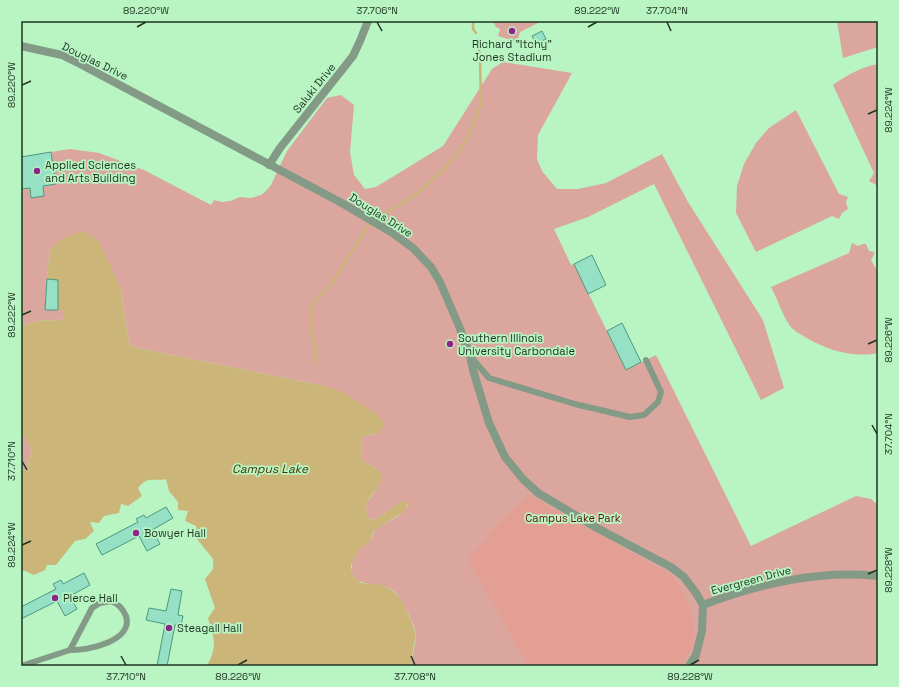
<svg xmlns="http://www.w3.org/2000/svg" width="899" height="687" viewBox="0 0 899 687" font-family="'Space Grotesk',sans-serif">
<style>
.green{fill:#dba69d}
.forest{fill:#e39f94}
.water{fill:#ccb579}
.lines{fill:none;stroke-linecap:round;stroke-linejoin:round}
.stream{stroke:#ccb579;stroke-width:2.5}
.building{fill:#96e0c5;stroke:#4b997f}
.minor{stroke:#839a87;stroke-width:6}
.tertiary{stroke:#839a87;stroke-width:8}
.ticks{fill:none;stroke:#1d3422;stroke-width:1.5}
.poi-dot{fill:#8d2489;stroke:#b9f4c3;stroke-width:1.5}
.labels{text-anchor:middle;stroke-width:3.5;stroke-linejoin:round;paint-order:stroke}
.poi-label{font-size:11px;fill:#1d3422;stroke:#b9f4c3;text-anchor:start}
.street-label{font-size:11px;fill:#1d3422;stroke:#b9f4c3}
.park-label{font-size:11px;fill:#61120b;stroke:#b9f4c3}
.water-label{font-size:12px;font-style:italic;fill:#473603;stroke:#b9f4c3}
.neatline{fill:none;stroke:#1d3422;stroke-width:1.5}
.ticks-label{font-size:10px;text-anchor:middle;fill:#1d3422}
</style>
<rect width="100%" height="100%" fill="#b9f4c3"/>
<g class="green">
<polygon points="493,21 542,21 520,32 517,42 498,36 500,29 496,27"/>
<polygon points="837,21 878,21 878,47 843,58"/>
<path d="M503 62 572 73 538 135 537 159 542 171 557 189H578L606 183 662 154 688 202 763 320 784 388 761 400 654 184 588 217 554 229 571 265 574 264 626 370 656 355 751 546 856 496 871 499 878 505V666H410C412 657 415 646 416 636 416 626 400 594 391 589 378 581 349 589 352 566 352 559 357 552 361 547 364 545 367 544 369 542 373 538 372 533 376 529 385 522 407 515 408 503L391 508 381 516 374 520 369 519 365 510 368 501 380 484 376 468 366 464 361 459 362 438 367 435 378 434 325 386 137 348 129 344 121 291 50 250 46 287 45 310H64L63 319 51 321 44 320 21 325V190L56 184 51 152 70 149 99 153 144 170 211 205 214 200 222 202 230 201 240 197 251 198 261 195 265 192 271 185 287 151 327 98 341 95 354 105 350 152 354 175 365 189 376 187 443 146 492 69Z"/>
<path d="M878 64V186L869 181 874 173 833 85C847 75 861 67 878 64Z"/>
<polygon points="796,110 839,194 848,197 846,202 848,209 842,213 839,219 832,216 756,252 736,213 737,186 744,164 756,143 769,128"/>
<path d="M852 243 858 246 863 244H866L869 251 875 252 871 260 878 272V353C853 358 826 350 805 337 800 334 793 330 790 326 783 316 777 298 771 287L849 253Z"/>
<polygon points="21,435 27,438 32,452 29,458 28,471 21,469"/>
</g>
<path class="forest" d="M529 495 673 576C691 604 706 637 680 666H528L468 559 499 523Z"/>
<path class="water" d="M82 231 98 240 114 273 121 291 129 344 137 348 325 386 344 393 375 413 385 424 378 434 367 435 362 438 361 459C367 465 374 466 379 471 388 481 372 492 368 501 367 504 366 507 365 510L369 519 374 520 381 516 391 508 406 500 408 503 405 511 378 528 373 532 370 542 361 547 355 556 351 566 353 576 361 583 383 585 392 590 402 600 411 620 416 635 410 666H207C218 644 214 640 208 618L215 608 205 579 213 569V559L197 539 196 526 185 521 188 511 178 510V502L169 491 166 479C153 482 148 475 138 488L142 496 128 506 121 504 119 513 104 516 99 523 90 522 94 531 85 539 75 541 56 565H47L45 570 34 575 25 571H21V469L28 471 29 458 32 452 27 439 21 435V325L44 320 51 321 63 319V310H45L46 287 50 250 60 240Z"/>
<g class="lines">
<g class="stream">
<polyline points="473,21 473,29 476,33"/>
<polyline points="377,218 414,196 444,169 466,142 481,104 480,57 477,40"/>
<polyline points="314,363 316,352 311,329 311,306 331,285 369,224"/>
</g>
</g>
<g class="building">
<polygon points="542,31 546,39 536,44 532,36"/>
<polygon points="51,152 56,184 43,186 44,196 31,198 30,188 21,189 21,157"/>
<polygon points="592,255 606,285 588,294 574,264"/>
<polygon points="47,279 58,280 58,310 45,310"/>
<polygon points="622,323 641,362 626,370 607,331"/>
<polygon points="166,507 173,518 152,530 160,544 147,551 139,536 102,555 96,544 138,522 136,519 144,515 146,518"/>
<polygon points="84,573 90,585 70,596 77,609 65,616 57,601 21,619 21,607 56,589 53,584 61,580 63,584"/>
<polygon points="171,589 182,591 178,615 183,616 181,626 175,625 167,666 157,666 165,624 146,620 149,608 166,611"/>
</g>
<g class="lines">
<g class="minor">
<polyline points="471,357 489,378 575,404 630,417 644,415 658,402 661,392 646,360"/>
<path d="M111 601C119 604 123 609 126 616 134 641 87 651 70 650L92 608 100 603Z"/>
<polyline points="21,666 70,650"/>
</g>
<g class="tertiary">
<polyline points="21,46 62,55 82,65 340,202 391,232 413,248 431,267 440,282 459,326 470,356 473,370 489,423 505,457 523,479 538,493 597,528 671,567 684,577 696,593 703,605 702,631 696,655 689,666"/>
<polyline points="269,165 280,148 353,56 360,41 368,21"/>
<path d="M703 605C759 584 817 570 878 576"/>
</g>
</g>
<path class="ticks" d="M377 22 382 31M667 22 671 31M137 27 146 22M588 27 597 22M22 85 31 81M868 114 877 110M22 315 31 311M868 344 877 340M872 425 877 434M22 461 27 470M22 545 31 541M868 574 877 570M121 656 126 665M411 656 415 665M238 665 247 660M690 665 699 660"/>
<g class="poi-dot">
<circle cx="512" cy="31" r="4"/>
<circle cx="37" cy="171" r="4"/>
<circle cx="450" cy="344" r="4"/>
<circle cx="136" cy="533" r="4"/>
<circle cx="55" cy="598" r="4"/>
<circle cx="169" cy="628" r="4"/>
</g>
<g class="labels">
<g class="poi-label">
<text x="512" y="48" text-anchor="middle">Richard "Itchy"<tspan x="512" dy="13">Jones Stadium</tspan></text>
<text x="45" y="169">Applied Sciences<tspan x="45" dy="13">and Arts Building</tspan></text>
<text x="458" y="342">Southern Illinois<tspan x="458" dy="13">University Carbondale</tspan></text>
<text x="144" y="537">Bowyer Hall</text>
<text x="63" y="602">Pierce Hall</text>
<text x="177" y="632">Steagall Hall</text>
</g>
<g class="street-label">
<text transform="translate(95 61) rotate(26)" y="4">Douglas Drive</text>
<text transform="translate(314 88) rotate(-51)" y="4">Saluki Drive</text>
<text transform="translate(381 215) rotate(32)" y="4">Douglas Drive</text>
<text transform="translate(751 580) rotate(-15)" y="4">Evergreen Drive</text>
</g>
<g class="park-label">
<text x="573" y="522">Campus Lake Park</text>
</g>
<g class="water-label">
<text x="270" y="473">Campus Lake</text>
</g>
</g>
<rect width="899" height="687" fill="none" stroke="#b9f4c3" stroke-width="44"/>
<rect x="22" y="22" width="855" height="643" class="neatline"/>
<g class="ticks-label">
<text x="146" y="14">89.220°W</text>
<text x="377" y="14">37.706°N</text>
<text x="597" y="14">89.222°W</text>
<text x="667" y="14">37.704°N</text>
<text transform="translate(11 85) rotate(-90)" y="4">89.220°W</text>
<text transform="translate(888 110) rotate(-90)" y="4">89.224°W</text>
<text transform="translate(11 315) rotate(-90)" y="4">89.222°W</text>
<text transform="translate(888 340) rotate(-90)" y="4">89.226°W</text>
<text transform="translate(888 434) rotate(-90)" y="4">37.704°N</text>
<text transform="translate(11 461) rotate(-90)" y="4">37.710°N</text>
<text transform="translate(11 545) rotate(-90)" y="4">89.224°W</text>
<text transform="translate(888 570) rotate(-90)" y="4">89.228°W</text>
<text x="126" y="680">37.710°N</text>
<text x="238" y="680">89.226°W</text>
<text x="415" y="680">37.708°N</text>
<text x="690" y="680">89.228°W</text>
</g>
</svg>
